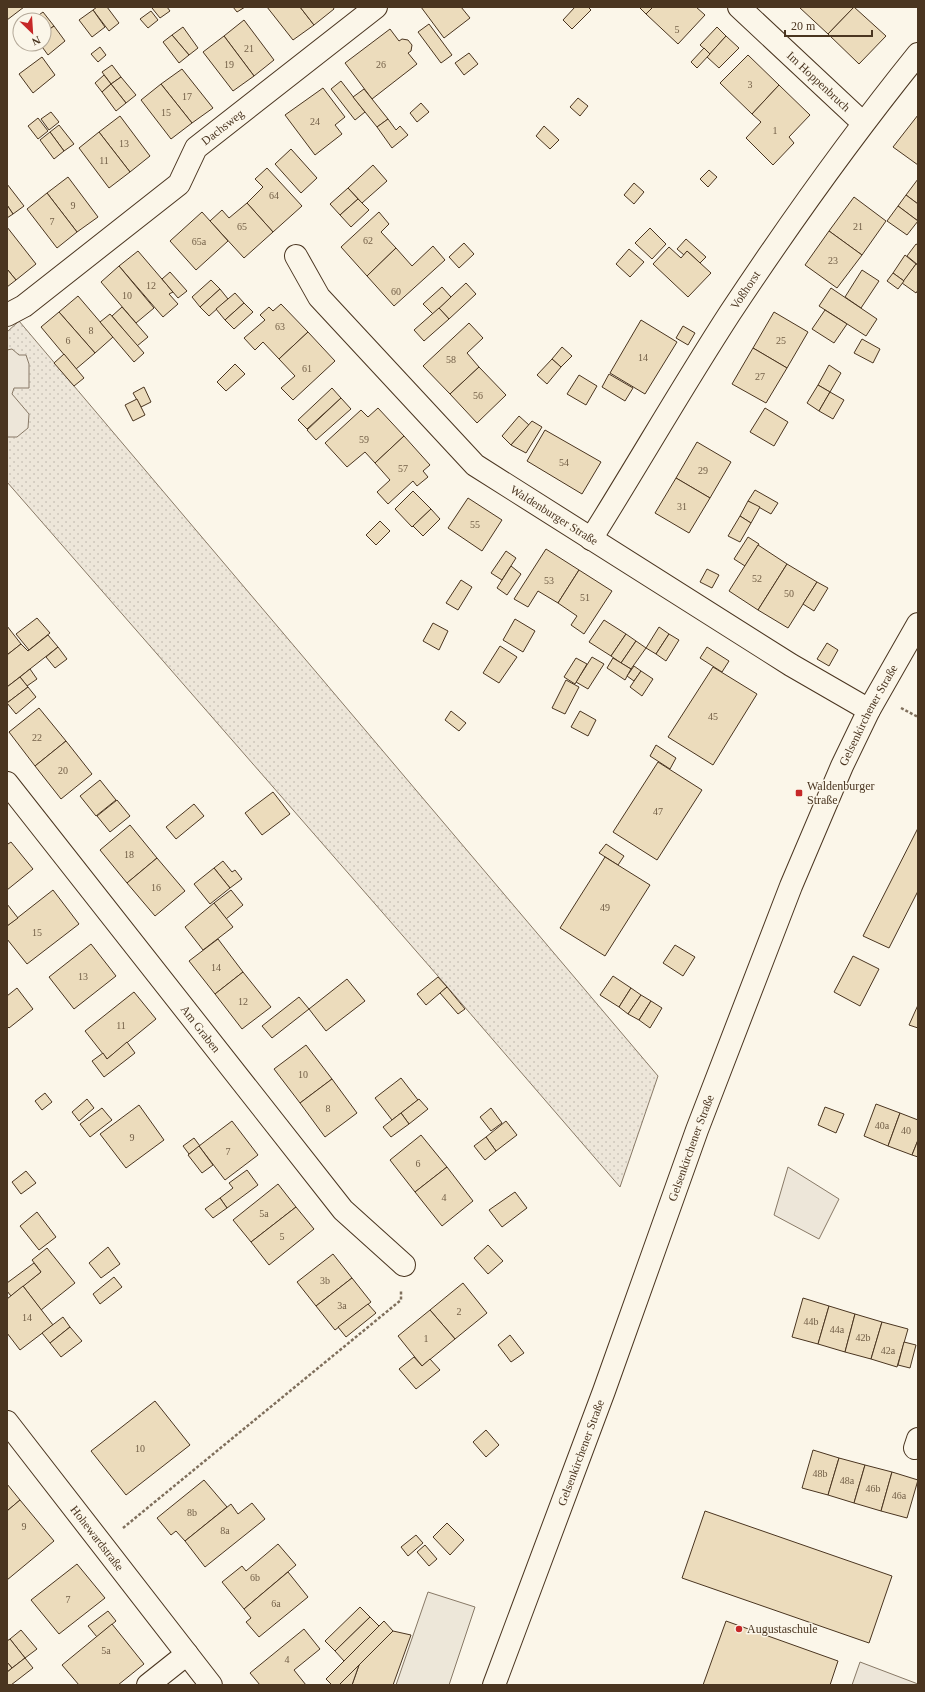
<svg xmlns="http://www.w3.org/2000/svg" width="925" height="1692" viewBox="0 0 925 1692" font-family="Georgia,serif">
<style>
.grass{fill:url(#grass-dots);stroke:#887966}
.park{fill:#ede6d9;stroke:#887966}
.parking{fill:#ede7d9;stroke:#887966}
.building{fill:#ecdcbc;stroke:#4a3520}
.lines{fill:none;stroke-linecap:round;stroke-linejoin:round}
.street-casing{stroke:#4a3520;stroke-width:24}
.secondary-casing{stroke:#4a3520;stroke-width:24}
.path{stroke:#7f6f5c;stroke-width:2.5;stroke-dasharray:3 2;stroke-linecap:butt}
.street{stroke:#fbf6e9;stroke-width:22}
.secondary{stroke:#fbf6e9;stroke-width:22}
.poi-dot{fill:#c62828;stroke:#fbf6e9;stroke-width:1.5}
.labels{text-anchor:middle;stroke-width:3;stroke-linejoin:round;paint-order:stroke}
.number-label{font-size:10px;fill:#725f47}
.street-label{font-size:12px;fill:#4a3520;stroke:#fbf6e9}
.poi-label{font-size:12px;fill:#4a3520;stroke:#fbf6e9;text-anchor:start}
</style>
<defs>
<pattern id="grass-dots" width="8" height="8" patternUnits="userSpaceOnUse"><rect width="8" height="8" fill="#ede6d9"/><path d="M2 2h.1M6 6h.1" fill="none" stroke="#cdc6ba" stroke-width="1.8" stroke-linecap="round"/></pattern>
</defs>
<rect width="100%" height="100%" fill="#fbf6e9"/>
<polygon class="grass" points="19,321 658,1076 620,1187 437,975 7,482 7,332"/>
<g class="park">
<polygon points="12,349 19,355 26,355 29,364 29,388 14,388 12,394 29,414 28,428 17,437 7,437 7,350"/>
<polygon points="788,1167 839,1199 819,1239 774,1215"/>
<polygon points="860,1662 918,1684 918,1685 852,1685"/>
</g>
<polygon class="parking" points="428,1592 475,1607 449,1685 396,1685"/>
<g class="building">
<polygon points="7,7 24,7 7,20"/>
<polygon points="97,7 107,7 119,23 109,31 93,10"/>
<polygon points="154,7 167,7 170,11 160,18 152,8"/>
<polygon points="233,7 245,7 237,12"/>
<polygon points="267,7 300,7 314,25 293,40"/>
<polygon points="300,7 333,7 334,9 314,25"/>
<polygon points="421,7 461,7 470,18 444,38"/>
<polygon points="575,7 588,7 591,10 572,29 563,20"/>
<polygon points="639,7 653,7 646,14"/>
<polygon points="653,7 696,7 705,15 678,44 646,14"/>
<polygon points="799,7 854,7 828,34"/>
<polygon points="854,7 886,36 859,64 828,34"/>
<polygon points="93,10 105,27 92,37 79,20"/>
<polygon points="151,11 158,20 148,28 140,19"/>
<polygon points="43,12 54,26 44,33 44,20 32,20"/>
<polygon points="244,20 274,60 254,76 224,36"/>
<polygon points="429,24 452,55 441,63 418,32"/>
<polygon points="54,26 65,41 48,55 40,44 44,44 44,33"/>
<polygon points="183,27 198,48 189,55 172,35"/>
<polygon points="717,27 726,36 710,54 700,45"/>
<polygon points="390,29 399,41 402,39 408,40 412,45 411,51 408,53 417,64 372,99 345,63"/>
<polygon points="172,35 189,55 179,63 163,42"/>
<polygon points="224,36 254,76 233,91 203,52"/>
<polygon points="726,36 739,48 719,68 707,57"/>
<polygon points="100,47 106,55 98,62 91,54"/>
<polygon points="704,48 710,54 697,68 691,62"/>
<polygon points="469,53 478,64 464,75 455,63"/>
<polygon points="748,55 779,85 752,114 720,83"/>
<polygon points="42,57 55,75 33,93 19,74"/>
<polygon points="112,65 121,77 111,84 102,72"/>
<polygon points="182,69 213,108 192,123 161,84"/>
<polygon points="104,75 111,84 102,92 95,83"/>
<polygon points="121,77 136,95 126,103 111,84"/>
<polygon points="341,81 365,112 355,120 331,89"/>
<polygon points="111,84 126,103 116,111 102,92"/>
<polygon points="161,84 192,123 171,139 141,100"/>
<polygon points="779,85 810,115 789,137 794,143 773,165 746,138 761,122 752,114"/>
<polygon points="323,88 345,117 335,125 342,134 315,155 285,115"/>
<polygon points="364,89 388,119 377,127 353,97"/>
<polygon points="578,98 588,106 580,116 570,107"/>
<polygon points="421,103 429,112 417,122 410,113"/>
<polygon points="51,112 59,122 49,130 41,119"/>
<polygon points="918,115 918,165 893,147"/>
<polygon points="120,116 150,156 130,172 99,132"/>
<polygon points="38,118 48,131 38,139 28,126"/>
<polygon points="388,119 396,130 400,126 408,135 392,148 377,127"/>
<polygon points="59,125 74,144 64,151 50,132"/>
<polygon points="544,126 559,140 550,149 536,136"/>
<polygon points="50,132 64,151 54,159 40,140"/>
<polygon points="99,132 130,172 109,188 79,148"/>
<polygon points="291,149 317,178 301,193 275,164"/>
<polygon points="373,165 387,181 362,203 348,188"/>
<polygon points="267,168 302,206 273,232 247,203 263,187 255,179"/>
<polygon points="709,170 717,177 708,187 700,179"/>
<polygon points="68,177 98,217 77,232 47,193"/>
<polygon points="918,179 918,204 906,195"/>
<polygon points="634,183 644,192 634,204 624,195"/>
<polygon points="7,184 24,206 13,214 7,205"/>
<polygon points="348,188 358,199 340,215 330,204"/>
<polygon points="47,193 77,232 57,248 27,209"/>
<polygon points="906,195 918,204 918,221 898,206"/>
<polygon points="854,197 886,221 862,255 829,231"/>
<polygon points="358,199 369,210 351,227 340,215"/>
<polygon points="247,203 273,232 244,258 210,221 222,210 229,218"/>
<polygon points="7,205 13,214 7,218"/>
<polygon points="898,206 918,221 907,235 887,221"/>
<polygon points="202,212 228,241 196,270 170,241"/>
<polygon points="379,212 389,224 381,232 396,248 367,276 341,247"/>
<polygon points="7,227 36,264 16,280 7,269"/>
<polygon points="650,228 666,244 652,259 635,243"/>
<polygon points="829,231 862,255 837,288 805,265"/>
<polygon points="686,239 706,257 700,263 687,251 684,255 677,249"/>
<polygon points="464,243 474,254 459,268 449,257"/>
<polygon points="916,244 918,245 918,265 907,256"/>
<polygon points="433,246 445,260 394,306 367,276 396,248 412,266"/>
<polygon points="669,247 681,258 687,251 711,273 688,297 653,264"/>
<polygon points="629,249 644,262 630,277 616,264"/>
<polygon points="138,251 173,292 169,294 178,304 163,317 119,266"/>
<polygon points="905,255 916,264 904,281 893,273"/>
<polygon points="916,264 918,265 918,290 916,293 902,283"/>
<polygon points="119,266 154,308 136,323 101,282"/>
<polygon points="7,269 16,280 7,287"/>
<polygon points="862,270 879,281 861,308 845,297"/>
<polygon points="170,272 187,291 178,298 162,279"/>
<polygon points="893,273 904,281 898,289 887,281"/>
<polygon points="211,280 220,289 200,307 192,297"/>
<polygon points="466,283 476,294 449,319 439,308"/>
<polygon points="442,287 451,297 433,314 423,304"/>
<polygon points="831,288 877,319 866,336 819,306"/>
<polygon points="220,289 228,299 209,316 200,307"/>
<polygon points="235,293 244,303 225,320 216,309"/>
<polygon points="78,296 113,337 95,353 59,312"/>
<polygon points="244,303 253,312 234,329 225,320"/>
<polygon points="281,304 308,332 279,359 263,342 255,350 244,338 265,320 260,315 269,307 273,311"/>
<polygon points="122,307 148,337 137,346 112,316"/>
<polygon points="439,308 449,319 424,341 414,330"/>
<polygon points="825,310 847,324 834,343 812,329"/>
<polygon points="59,312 95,353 76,369 41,327"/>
<polygon points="774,312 808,332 787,368 753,348"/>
<polygon points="110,314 144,353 134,362 100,322"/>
<polygon points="641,320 677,342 645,394 610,373"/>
<polygon points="469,323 483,338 467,353 479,367 450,394 423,366"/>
<polygon points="683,326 695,333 688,345 676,338"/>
<polygon points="308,332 335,361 293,400 281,388 295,376 279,359"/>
<polygon points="862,339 880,349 873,363 854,353"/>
<polygon points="562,347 572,356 561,367 552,359"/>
<polygon points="753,348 787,368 766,403 732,384"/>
<polygon points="64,354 84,378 74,386 54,363"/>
<polygon points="552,359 561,367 547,384 537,375"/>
<polygon points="235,364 245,374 226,391 217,382"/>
<polygon points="829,365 841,373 830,392 818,385"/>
<polygon points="479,367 506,395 477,423 450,394"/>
<polygon points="609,374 633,388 625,401 602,387"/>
<polygon points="579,375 597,386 586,405 567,394"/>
<polygon points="818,385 830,392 819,411 807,403"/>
<polygon points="144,387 151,402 141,407 133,393"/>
<polygon points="332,388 341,398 307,429 298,420"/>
<polygon points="830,392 844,400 833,419 819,411"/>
<polygon points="341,398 351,409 316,440 307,430"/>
<polygon points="137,399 145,415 133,421 125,405"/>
<polygon points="378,408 404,436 375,463 365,452 347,467 325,443 361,410 368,417"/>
<polygon points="765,408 788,422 774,446 750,432"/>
<polygon points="519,416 529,425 511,445 502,436"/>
<polygon points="532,421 542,427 526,453 511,445"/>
<polygon points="545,430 601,462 582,494 527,461"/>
<polygon points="404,436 430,465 423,471 428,477 417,486 413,481 388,504 377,492 390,480 375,463"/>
<polygon points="697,442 731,462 710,498 676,478"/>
<polygon points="676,478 710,498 689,533 655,513"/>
<polygon points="755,490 778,503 771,514 748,501"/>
<polygon points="413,491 431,509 412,527 395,509"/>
<polygon points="468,498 502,520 482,551 448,528"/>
<polygon points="748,501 760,507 751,523 740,516"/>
<polygon points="431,509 440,519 423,536 413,526"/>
<polygon points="740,516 751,523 740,542 728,536"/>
<polygon points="380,521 390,531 376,545 366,535"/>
<polygon points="748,537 759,544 745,566 734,559"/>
<polygon points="758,545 787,564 758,610 729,591"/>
<polygon points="546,549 579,570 558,603 538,591 528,607 514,599"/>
<polygon points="506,551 516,558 502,580 491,573"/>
<polygon points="787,564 817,582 788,628 758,610"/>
<polygon points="511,566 521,574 507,595 497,588"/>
<polygon points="707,569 719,575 712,588 700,582"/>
<polygon points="579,570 612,591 584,634 571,625 577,616 558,603"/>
<polygon points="461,580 472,587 458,610 446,603"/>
<polygon points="817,582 828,588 814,611 803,604"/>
<polygon points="37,618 50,633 29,650 16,634"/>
<polygon points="515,619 535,631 523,652 503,640"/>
<polygon points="604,620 626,634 611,656 589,642"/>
<polygon points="433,623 448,631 439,650 423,641"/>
<polygon points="7,626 21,644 7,655"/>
<polygon points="659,627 669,634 656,654 646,648"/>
<polygon points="626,634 636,641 621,663 611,656"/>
<polygon points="669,634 679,640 666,661 656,654"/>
<polygon points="48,635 58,647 7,687 7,655 21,644 28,651"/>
<polygon points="636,641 646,648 631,669 621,663"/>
<polygon points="827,643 838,650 829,666 817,659"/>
<polygon points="500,646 517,657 499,683 483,673"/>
<polygon points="58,647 67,659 55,668 46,657"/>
<polygon points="707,647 729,661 722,672 700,658"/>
<polygon points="592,657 604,664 588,689 576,682"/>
<polygon points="576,658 587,664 575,684 564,677"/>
<polygon points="613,658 631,669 625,680 607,668"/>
<polygon points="634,666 641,671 634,681 627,676"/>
<polygon points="713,667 757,694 713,765 668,737"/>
<polygon points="30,669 37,679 27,686 20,677"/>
<polygon points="641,671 653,679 642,696 630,687"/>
<polygon points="20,677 28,687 7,703 7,687"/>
<polygon points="566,680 579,687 565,714 552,708"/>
<polygon points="28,687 36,697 16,714 7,703"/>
<polygon points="39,708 66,741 35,766 9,732"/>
<polygon points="451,711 466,723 459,731 445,720"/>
<polygon points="580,711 596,720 588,736 571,727"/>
<polygon points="66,741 92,774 61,799 35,766"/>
<polygon points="656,745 676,758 670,769 650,756"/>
<polygon points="658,762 702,790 657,860 613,832"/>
<polygon points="100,780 116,800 96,816 80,796"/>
<polygon points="273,792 290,814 262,835 245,813"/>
<polygon points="117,800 130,816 110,832 97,816"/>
<polygon points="194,804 204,816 176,839 166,827"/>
<polygon points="130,825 157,858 127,883 100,850"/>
<polygon points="918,828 918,891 889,948 863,936"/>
<polygon points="11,842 33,869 7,890 7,843 8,844"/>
<polygon points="606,844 624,856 618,865 599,853"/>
<polygon points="605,857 650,885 605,956 560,928"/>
<polygon points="157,858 185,891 155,916 127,883"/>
<polygon points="223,861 232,872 235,870 242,879 230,888 214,868"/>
<polygon points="214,868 230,888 210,904 194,884"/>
<polygon points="53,890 79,924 27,964 7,939 7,926"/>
<polygon points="231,890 243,905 226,919 214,903"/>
<polygon points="214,903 233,927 203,950 185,927"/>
<polygon points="7,904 18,918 7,926"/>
<polygon points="218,939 243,972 215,994 189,961"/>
<polygon points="91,944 116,976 74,1009 49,977"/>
<polygon points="675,945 695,957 683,976 663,963"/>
<polygon points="853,956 879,969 860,1006 834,992"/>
<polygon points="243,972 271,1007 242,1029 215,994"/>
<polygon points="613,976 631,988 619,1007 600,995"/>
<polygon points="438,977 447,987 426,1005 417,994"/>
<polygon points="347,979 365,1001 326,1031 309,1009"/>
<polygon points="447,987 465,1009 458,1014 440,993"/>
<polygon points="17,988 33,1009 9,1028 7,1026 7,996"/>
<polygon points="631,988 641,995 628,1014 619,1007"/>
<polygon points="134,992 156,1019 107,1059 85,1031"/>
<polygon points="641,995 651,1001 639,1020 628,1014"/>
<polygon points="299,997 309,1009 272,1038 262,1026"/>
<polygon points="651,1001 662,1008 650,1028 639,1020"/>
<polygon points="918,1005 918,1028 909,1025"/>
<polygon points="127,1042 135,1053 104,1077 92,1061 103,1053 107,1059"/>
<polygon points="306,1045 332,1079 300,1103 274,1069"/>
<polygon points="401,1078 418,1100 392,1120 375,1098"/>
<polygon points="332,1079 357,1113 325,1137 300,1103"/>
<polygon points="45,1093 52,1102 42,1110 35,1101"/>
<polygon points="87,1099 94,1108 79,1121 72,1112"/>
<polygon points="419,1099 428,1109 409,1124 401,1113"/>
<polygon points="876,1104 900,1113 888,1146 864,1136"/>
<polygon points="139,1105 164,1140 126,1168 100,1134"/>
<polygon points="825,1107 844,1114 836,1133 818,1125"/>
<polygon points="102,1108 112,1120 90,1137 80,1124"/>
<polygon points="491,1108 502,1123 491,1131 480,1117"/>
<polygon points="401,1113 409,1124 391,1137 383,1127"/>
<polygon points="900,1113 918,1120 918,1140 912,1155 888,1146"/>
<polygon points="232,1121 258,1155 225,1180 199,1146"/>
<polygon points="506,1121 517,1135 496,1151 486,1137"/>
<polygon points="421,1135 447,1167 415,1192 390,1160"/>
<polygon points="486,1137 496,1151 485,1160 474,1146"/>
<polygon points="194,1138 200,1146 189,1154 183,1146"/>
<polygon points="918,1140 918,1157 912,1155"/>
<polygon points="199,1146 213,1165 202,1173 188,1155"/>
<polygon points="447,1167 473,1201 442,1226 415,1192"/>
<polygon points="247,1170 258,1185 227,1208 220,1198 233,1188 229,1183"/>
<polygon points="26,1171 36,1183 21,1194 12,1182"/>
<polygon points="278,1184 296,1207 251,1242 233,1220"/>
<polygon points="515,1192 527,1208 502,1227 489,1210"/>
<polygon points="220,1198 227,1208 213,1218 205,1209"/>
<polygon points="296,1207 314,1229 269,1265 251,1242"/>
<polygon points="37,1212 56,1237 39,1250 20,1226"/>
<polygon points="488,1245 503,1261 488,1274 474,1258"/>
<polygon points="108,1247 120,1264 101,1278 89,1263"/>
<polygon points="47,1248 75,1283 41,1310 23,1286 41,1272 32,1260"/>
<polygon points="333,1254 352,1278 316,1306 297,1282"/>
<polygon points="34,1263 41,1272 11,1296 7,1291 7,1283"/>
<polygon points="114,1277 122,1287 100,1304 93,1294"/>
<polygon points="352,1278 371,1302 335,1330 316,1306"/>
<polygon points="463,1283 487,1313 455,1339 430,1310"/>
<polygon points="23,1286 53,1325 20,1350 7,1333 7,1299"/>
<polygon points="803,1298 829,1306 818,1344 792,1337"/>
<polygon points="368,1304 376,1313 346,1337 338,1327"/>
<polygon points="829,1306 855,1314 845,1352 818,1344"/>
<polygon points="430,1310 455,1339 422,1366 398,1336"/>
<polygon points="855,1314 882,1322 871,1359 845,1352"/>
<polygon points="63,1317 70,1327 50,1343 42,1333"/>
<polygon points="882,1322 908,1329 897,1367 871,1359"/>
<polygon points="70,1327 82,1341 61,1357 50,1343"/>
<polygon points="510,1335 524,1353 511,1362 498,1345"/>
<polygon points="904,1342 916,1345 910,1368 898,1365"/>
<polygon points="414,1357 422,1366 430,1359 440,1370 416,1389 399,1369"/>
<polygon points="155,1401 190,1445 126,1495 91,1451"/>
<polygon points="486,1430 499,1445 486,1457 473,1442"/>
<polygon points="813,1450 839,1458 828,1495 802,1488"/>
<polygon points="839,1458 865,1465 854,1503 828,1495"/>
<polygon points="865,1465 892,1472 881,1511 854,1503"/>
<polygon points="892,1472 918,1480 907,1518 881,1511"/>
<polygon points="204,1480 227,1507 185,1541 176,1531 171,1535 157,1518"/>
<polygon points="7,1484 20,1500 7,1511"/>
<polygon points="20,1500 54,1541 7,1580 7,1511"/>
<polygon points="252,1503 265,1519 205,1567 185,1541 231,1504 238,1514"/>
<polygon points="705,1511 892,1576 869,1643 682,1578"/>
<polygon points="447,1523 464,1540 450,1555 433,1537"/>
<polygon points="416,1535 423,1543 408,1556 401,1547"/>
<polygon points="278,1544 296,1565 244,1609 222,1582 242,1566 246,1571"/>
<polygon points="425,1545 437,1559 429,1566 417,1552"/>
<polygon points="77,1564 105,1598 59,1634 31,1600"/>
<polygon points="288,1572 308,1597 259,1637 246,1622 251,1618 244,1609"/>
<polygon points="360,1607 370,1617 335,1651 325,1641"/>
<polygon points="108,1611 116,1621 97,1637 88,1626"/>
<polygon points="370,1617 379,1626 344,1661 335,1651"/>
<polygon points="384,1621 393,1631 339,1685 332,1685 326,1679"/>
<polygon points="726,1621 838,1661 830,1685 703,1685"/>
<polygon points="112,1624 144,1664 118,1685 79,1685 62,1665"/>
<polygon points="304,1629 320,1649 294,1670 306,1685 260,1685 250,1673"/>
<polygon points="21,1630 37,1649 25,1658 10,1639"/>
<polygon points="393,1631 411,1635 393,1685 352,1685 359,1665"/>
<polygon points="10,1639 25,1658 12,1668 7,1662 7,1641"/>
<polygon points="25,1658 33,1668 11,1685 7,1685 7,1672"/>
<polygon points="7,1662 12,1668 7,1672"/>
<polygon points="359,1665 352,1685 339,1685"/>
</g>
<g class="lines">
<defs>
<g id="street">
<path id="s1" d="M739 7 863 123"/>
<path id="s2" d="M296 256 319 297 475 465 791 665 869 710"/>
<path id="s3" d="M7 315 24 306 179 184 196 148 376 7"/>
<path id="s4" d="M591 539C638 464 682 387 730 313 789 224 851 137 918 54"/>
<path id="s5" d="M7 783 343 1210 404 1265"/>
<path id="s6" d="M7 1422 211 1685"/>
<polyline points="915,1448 918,1439"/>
<polyline points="148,1685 187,1654"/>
</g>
<g id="secondary">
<path id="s7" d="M494 1685 604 1391 697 1130 791 886 842 766 869 710 918 624"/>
</g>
</defs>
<use href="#street" class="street-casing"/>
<use href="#secondary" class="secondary-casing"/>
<g class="path">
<polyline points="901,708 918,717"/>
<polyline points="123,1528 401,1300 401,1290"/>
</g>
<use href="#street" class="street"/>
<use href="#secondary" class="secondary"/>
</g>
<g class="poi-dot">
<rect x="795" y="789" width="8" height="8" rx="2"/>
<circle cx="739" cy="1629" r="4"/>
</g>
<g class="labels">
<g class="number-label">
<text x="677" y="33">5</text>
<text x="249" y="52">21</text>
<text x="229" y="68">19</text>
<text x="381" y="68">26</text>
<text x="750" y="88">3</text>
<text x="187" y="100">17</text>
<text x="166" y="116">15</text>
<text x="315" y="125">24</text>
<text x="775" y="134">1</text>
<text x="124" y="147">13</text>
<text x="104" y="164">11</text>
<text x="274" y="199">64</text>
<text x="73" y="209">9</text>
<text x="52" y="225">7</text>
<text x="242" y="230">65</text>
<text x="858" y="230">21</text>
<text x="368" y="244">62</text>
<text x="199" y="245">65a</text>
<text x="833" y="264">23</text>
<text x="151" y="289">12</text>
<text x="396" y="295">60</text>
<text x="127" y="299">10</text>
<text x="280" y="330">63</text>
<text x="91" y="334">8</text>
<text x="68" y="344">6</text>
<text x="781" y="344">25</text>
<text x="643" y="361">14</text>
<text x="451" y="363">58</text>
<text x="307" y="372">61</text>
<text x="760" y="380">27</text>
<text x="478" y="399">56</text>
<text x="364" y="443">59</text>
<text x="564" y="466">54</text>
<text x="403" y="472">57</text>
<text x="703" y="474">29</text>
<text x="682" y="510">31</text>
<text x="475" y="528">55</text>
<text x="757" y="582">52</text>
<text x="549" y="584">53</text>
<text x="789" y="597">50</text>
<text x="585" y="601">51</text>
<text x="713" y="720">45</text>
<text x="37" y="741">22</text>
<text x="63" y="774">20</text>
<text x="658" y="815">47</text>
<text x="129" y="858">18</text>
<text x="156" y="891">16</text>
<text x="605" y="911">49</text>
<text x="37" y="936">15</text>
<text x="216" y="971">14</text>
<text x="83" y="980">13</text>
<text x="243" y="1005">12</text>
<text x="121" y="1029">11</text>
<text x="303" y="1078">10</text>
<text x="328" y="1112">8</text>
<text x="882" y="1129">40a</text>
<text x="906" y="1134">40</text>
<text x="132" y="1141">9</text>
<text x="228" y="1155">7</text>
<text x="418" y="1167">6</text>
<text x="444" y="1201">4</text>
<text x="264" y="1217">5a</text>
<text x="282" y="1240">5</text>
<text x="325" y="1284">3b</text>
<text x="342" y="1309">3a</text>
<text x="459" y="1315">2</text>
<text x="27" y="1321">14</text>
<text x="811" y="1325">44b</text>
<text x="837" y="1333">44a</text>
<text x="863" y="1341">42b</text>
<text x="426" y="1342">1</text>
<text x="888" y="1354">42a</text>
<text x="140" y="1452">10</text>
<text x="820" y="1477">48b</text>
<text x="847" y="1484">48a</text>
<text x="873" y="1492">46b</text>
<text x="899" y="1499">46a</text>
<text x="192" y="1516">8b</text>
<text x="24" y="1530">9</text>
<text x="225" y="1534">8a</text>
<text x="255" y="1581">6b</text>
<text x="68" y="1603">7</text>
<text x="276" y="1607">6a</text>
<text x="106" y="1654">5a</text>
<text x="287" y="1663">4</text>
</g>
<g class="street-label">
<text dy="4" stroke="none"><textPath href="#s1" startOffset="109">Im Hoppenbruch</textPath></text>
<text dy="4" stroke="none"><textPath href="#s3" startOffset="290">Dachsweg</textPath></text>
<text dy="4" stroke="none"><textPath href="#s4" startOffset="293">Voßhorst</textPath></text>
<text dy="4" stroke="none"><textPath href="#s2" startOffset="370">Waldenburger Straße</textPath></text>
<text dy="4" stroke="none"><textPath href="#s7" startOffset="1040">Gelsenkirchener Straße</textPath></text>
<text dy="4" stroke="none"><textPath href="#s5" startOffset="313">Am Graben</textPath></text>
<text dy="4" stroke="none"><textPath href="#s7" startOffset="572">Gelsenkirchener Straße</textPath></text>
<text dy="4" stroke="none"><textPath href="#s7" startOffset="248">Gelsenkirchener Straße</textPath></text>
<text dy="4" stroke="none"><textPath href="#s6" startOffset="147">Hohewardstraße</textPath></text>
</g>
<g class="poi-label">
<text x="807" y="790">Waldenburger<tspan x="807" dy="14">Straße</tspan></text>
<text x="747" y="1633">Augustaschule</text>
</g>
</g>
<rect width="925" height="1692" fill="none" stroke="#4a3520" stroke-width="16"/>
<g transform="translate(32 32) rotate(155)"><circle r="19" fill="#fbf6e9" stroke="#b4a999"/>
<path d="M0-3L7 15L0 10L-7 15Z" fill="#c62828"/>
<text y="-6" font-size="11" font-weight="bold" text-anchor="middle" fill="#4a3520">N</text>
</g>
<path d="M785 30v6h87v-6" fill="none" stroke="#4a3520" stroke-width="2"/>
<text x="791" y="30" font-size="12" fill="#4a3520" stroke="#fbf6e9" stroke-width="3" paint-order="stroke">20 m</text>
</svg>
